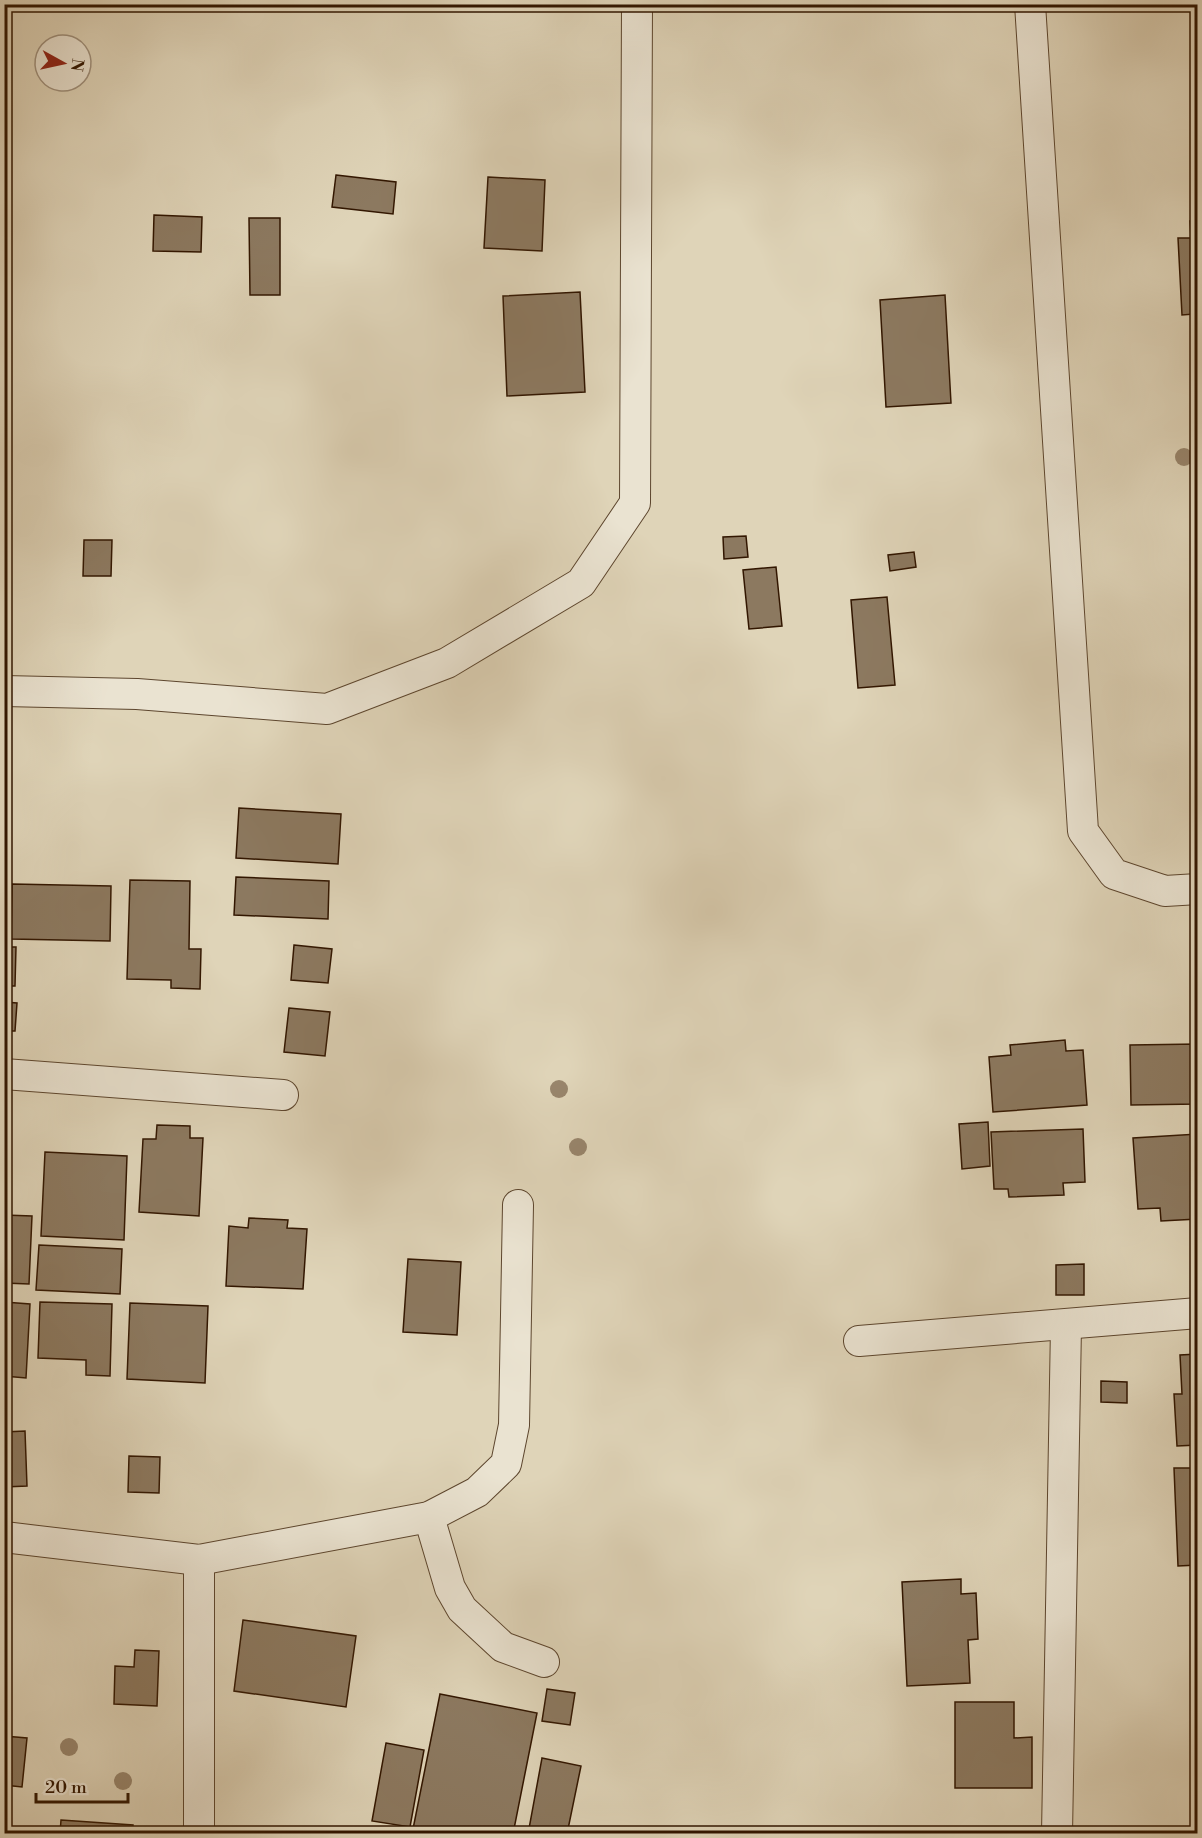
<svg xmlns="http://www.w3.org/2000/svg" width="1202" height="1838" viewBox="0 0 1202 1838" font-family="'Libre Bodoni',serif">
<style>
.building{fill:#8c7960;stroke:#321600;stroke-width:1.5}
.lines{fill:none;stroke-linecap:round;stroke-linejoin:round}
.street-casing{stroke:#5d462e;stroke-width:32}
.street{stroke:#eae3d1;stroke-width:30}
.tree{fill:#98856c}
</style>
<rect width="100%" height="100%" fill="#dfd4b8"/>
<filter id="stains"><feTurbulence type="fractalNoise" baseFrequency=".00333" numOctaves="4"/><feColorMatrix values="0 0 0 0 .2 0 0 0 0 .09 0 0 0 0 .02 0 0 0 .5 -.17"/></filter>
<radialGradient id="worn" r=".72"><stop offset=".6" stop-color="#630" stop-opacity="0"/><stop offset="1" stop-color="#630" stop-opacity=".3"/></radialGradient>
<g class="building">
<polygon points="336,175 396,182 393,214 332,207"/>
<polygon points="488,177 545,180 542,251 484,248"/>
<polygon points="154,215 202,217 201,252 153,251"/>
<polygon points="249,218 280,218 280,295 250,295"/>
<polygon points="1190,221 1198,221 1198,326 1195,327 1194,314 1182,315 1178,238 1191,238"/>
<polygon points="580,292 585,392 507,396 503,296"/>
<polygon points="945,295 951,403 886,407 880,300"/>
<polygon points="746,536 748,557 724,559 723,537"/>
<polygon points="84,540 112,540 111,576 83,576"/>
<polygon points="914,552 916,567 890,571 888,555"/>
<polygon points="776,567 782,626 749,629 743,570"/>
<polygon points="887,597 895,685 858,688 851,600"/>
<polygon points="239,808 341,814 338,864 236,858"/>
<polygon points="236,877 329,881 328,919 234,915"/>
<polygon points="130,880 190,881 189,949 201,949 200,989 171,988 171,980 127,979"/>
<polygon points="12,884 111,886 110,941 11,939"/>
<polygon points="294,945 332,949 328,983 291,980"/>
<polygon points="4,947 16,947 15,986 4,986"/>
<polygon points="4,1002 17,1003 15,1031 4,1031"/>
<polygon points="289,1008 330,1012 325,1056 284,1052"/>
<polygon points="1065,1040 1066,1051 1083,1050 1087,1105 993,1112 989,1057 1011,1055 1010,1045"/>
<polygon points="1198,1044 1198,1104 1131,1105 1130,1045"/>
<polygon points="988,1122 990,1166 962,1169 959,1124"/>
<polygon points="157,1125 190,1126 190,1138 203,1138 199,1216 139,1212 143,1139 156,1139"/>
<polygon points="1083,1129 1085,1182 1063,1183 1064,1195 1009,1197 1008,1189 994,1189 991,1132"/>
<polygon points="1198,1134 1198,1219 1161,1221 1160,1208 1138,1209 1133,1138"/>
<polygon points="45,1152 127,1156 124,1240 41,1236"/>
<polygon points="4,1215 32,1216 29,1284 4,1283"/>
<polygon points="249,1218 288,1220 287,1228 307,1229 303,1289 226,1286 229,1226 248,1228"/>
<polygon points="39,1245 122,1249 120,1294 36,1290"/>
<polygon points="408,1259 461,1262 457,1335 403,1332"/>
<polygon points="1084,1264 1084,1295 1056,1295 1056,1265"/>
<polygon points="4,1302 30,1304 26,1378 4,1376"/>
<polygon points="40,1302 112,1304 110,1376 86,1375 86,1360 38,1358"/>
<polygon points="130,1303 208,1306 205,1383 127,1379"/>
<polygon points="1198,1354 1198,1445 1177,1446 1174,1394 1182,1394 1180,1355"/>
<polygon points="1101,1381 1127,1382 1127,1403 1101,1402"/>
<polygon points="25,1431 27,1486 4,1487 4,1432"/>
<polygon points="129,1456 160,1457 159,1493 128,1492"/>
<polygon points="1174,1468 1198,1468 1198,1565 1178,1566"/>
<polygon points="961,1579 961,1594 976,1593 978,1639 968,1640 970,1683 907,1686 902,1582"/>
<polygon points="243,1620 356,1636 346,1707 234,1691"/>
<polygon points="135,1650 159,1651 157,1706 114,1704 115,1666 134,1667"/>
<polygon points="547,1689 575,1693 570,1725 542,1721"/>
<polygon points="440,1694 537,1713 513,1834 437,1834 413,1829"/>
<polygon points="955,1702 1014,1702 1014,1738 1032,1737 1032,1788 955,1788"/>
<polygon points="4,1736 27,1738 22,1787 4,1785"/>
<polygon points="386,1743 424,1750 410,1827 372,1821"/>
<polygon points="542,1758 581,1766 567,1834 528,1834"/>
<polygon points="61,1820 133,1825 132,1834 60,1834"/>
</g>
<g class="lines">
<defs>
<g id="street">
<polyline points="1030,4 1083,831 1114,874 1165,891 1198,889"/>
<polyline points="4,691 137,694 327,709 447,663 581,583 635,503 637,4"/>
<polyline points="4,1074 283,1095"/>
<polyline points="859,1341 1198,1313"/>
<polyline points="429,1517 450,1588 462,1609 503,1647 544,1662"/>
<polyline points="4,1537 199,1560 429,1517 477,1492 506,1464 514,1425 518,1205"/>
<polyline points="199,1834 199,1560"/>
<polyline points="1057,1834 1066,1326"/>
</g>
</defs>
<use href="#street" class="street-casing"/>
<use href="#street" class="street"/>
</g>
<g class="tree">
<circle cx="1184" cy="457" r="9"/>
<circle cx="559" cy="1089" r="9"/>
<circle cx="578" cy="1147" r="9"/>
<circle cx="69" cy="1747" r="9"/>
<circle cx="123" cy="1781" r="9"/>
</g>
<rect width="1202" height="1838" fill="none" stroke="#dfd4b8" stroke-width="24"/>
<rect x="6" y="6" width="1190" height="1826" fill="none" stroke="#321600" stroke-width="3"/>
<rect x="12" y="12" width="1178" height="1814" fill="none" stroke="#321600" stroke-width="1.5"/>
<g transform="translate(63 63) rotate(98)"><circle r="28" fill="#eae3d1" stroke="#a0917d" stroke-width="1.5"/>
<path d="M0-4.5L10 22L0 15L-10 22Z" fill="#8f2418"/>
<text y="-9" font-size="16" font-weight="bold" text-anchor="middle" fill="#321600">N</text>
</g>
<path d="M36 1793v9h92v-9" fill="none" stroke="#321600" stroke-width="3"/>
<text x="45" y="1793" font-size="18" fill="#321600" stroke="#eae3d1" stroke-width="4.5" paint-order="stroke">20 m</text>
<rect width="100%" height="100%" filter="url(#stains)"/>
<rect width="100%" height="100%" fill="url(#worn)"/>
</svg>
